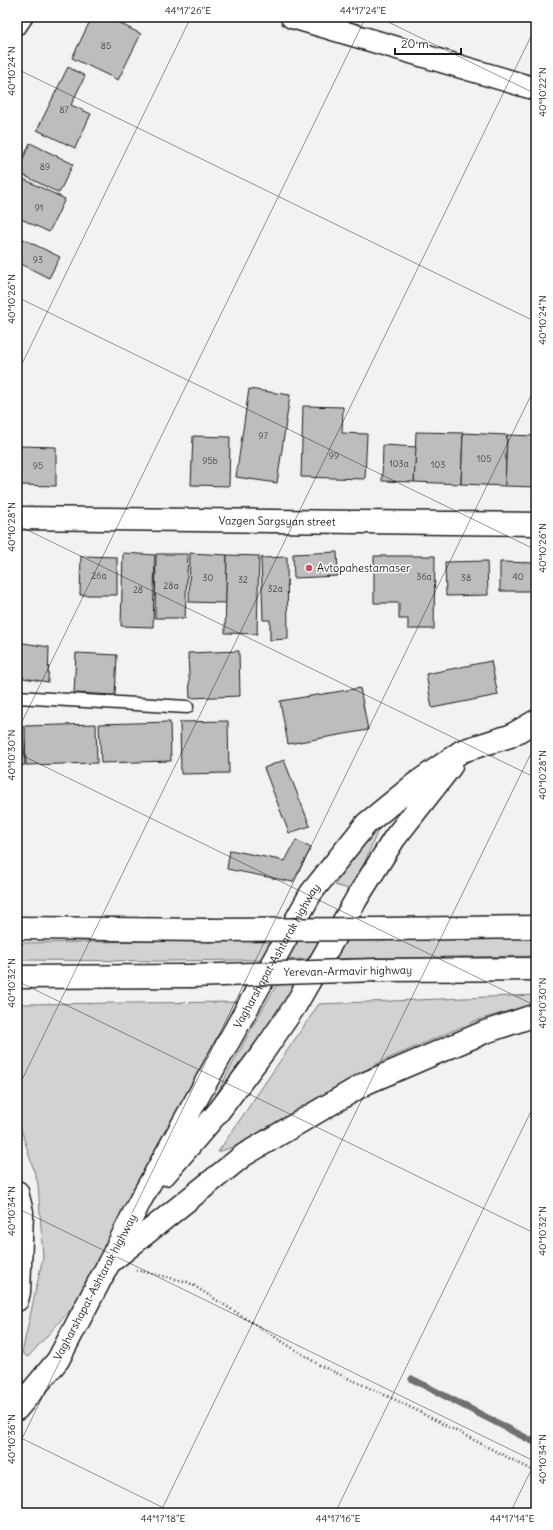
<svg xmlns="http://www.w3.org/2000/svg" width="553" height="1530" viewBox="0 0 553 1530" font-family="Delius,sans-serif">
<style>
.green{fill:#d2d2d2;stroke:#777}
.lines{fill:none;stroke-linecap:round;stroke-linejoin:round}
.stream{stroke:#707070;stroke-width:7}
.building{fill:#bdbdbd;stroke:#1c1c1c}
.service-casing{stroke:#1c1c1c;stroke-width:15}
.minor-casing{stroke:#1c1c1c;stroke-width:25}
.secondary-casing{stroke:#1c1c1c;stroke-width:25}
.primary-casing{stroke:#1c1c1c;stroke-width:25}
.trunk-casing{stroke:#1c1c1c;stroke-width:25}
.path{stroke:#1c1c1c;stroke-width:2.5;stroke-dasharray:1 3;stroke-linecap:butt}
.service{stroke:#fff;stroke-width:12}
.minor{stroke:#fff;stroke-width:22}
.secondary{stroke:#fff;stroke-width:22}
.primary{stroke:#fff;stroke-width:22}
.trunk{stroke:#fff;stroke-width:22}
.trunk-bridge-casing{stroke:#1c1c1c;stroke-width:25;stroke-linecap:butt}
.trunk-bridge{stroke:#fff;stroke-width:22}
.ticks{fill:none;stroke:#1c1c1c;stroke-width:1;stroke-opacity:0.45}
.poi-dot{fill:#d1495b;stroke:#fff;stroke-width:1.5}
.labels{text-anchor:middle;stroke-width:3;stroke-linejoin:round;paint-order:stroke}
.number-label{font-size:9px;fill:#444}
.street-label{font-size:11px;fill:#1c1c1c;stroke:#fff}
.poi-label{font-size:11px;fill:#1c1c1c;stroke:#fff;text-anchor:start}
.neatline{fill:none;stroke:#1c1c1c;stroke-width:1.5}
.ticks-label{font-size:10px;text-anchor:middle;fill:#1c1c1c}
</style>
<rect width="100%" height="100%" fill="#f2f2f2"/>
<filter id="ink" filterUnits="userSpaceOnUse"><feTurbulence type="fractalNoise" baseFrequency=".025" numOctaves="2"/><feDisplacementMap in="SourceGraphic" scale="8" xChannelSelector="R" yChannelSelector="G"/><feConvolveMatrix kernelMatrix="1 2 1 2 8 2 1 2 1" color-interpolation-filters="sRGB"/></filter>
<g filter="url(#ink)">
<g class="green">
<polygon points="382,820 365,862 351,890 335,885 350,859"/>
<polygon points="536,936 536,956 168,961 17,960 17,943"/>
<polygon points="278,983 295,984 268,1031 202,1121 255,1022"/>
<polygon points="536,995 536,1003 475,1021 376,1064 249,1142 218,1152 319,1004"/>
<polygon points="241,1002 80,1299 28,1357 22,1353 43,1257 38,1184 17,1116 17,1004"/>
</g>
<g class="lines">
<polyline class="stream" points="412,1379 536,1443"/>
</g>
<g class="building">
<polygon points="92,17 107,17 141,34 118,80 72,58"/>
<polygon points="68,67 85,76 71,105 91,114 75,148 37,130"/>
<polygon points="30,143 73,164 59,193 17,172"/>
<polygon points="17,176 65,199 49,232 17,217"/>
<polygon points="17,236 60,257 49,278 17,262"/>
<polygon points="249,389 290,395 277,483 236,477"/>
<polygon points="303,406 343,407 342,433 367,434 365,479 301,477"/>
<polygon points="416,432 463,433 461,484 414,482"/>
<polygon points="463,433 507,435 505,486 461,484"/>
<polygon points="507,435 536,436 536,487 505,486"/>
<polygon points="193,436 230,437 229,486 191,485"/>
<polygon points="383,445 416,447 414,482 382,481"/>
<polygon points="20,446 56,447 56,486 20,485"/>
<polygon points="337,552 338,576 294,578 293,554"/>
<polygon points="123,553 155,555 153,627 121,626"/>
<polygon points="190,553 227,555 226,603 189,602"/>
<polygon points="156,554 188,554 185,618 155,618"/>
<polygon points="227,555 259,556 257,634 225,633"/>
<polygon points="81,556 117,557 117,595 80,595"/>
<polygon points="374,556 435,556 434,629 408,629 408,619 399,619 399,603 374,603"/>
<polygon points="287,557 288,639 270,640 270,620 263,620 261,558"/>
<polygon points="487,561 488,595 446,596 445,562"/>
<polygon points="500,562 536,563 536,591 500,591"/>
<polygon points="17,642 49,647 48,682 17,677"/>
<polygon points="239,651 240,696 190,698 188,653"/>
<polygon points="76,653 117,655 115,695 74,693"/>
<polygon points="491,661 498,695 432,708 426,674"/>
<polygon points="360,688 368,730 288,744 280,701"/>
<polygon points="228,721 229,773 181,774 180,722"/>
<polygon points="170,722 171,761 101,763 99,724"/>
<polygon points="96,724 97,763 26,765 25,726"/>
<polygon points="17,726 23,726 25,765 17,766"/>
<polygon points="284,760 310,826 289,833 264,768"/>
<polygon points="296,840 311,848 293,882 227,869 230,850 285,861"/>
</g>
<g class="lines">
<defs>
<polyline id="service" points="17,697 187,707"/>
<polyline id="minor" points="292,17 536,89"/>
<polyline id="secondary" points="17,23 21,17"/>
<g id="primary">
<path id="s1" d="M17 518 536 524"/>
<polyline points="165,1174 219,1111 264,1051 295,1006 357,898 394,839 451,766"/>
<path id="s2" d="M109 1263 140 1201 311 893 366 824 415 784 462 751 510 736 536 721"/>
</g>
<g id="trunk">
<polyline points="17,928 208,930"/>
<polyline points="385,929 536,927"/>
<polyline points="377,970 536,969"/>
<polyline points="17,977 190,976"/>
<polyline points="17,1192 22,1212 19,1292 17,1300"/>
<polyline points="17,1409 58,1360 109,1263 244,1155 366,1083 485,1032 536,1015"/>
</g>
</defs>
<use href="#service" class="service-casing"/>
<use href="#minor" class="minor-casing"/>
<use href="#secondary" class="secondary-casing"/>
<use href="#primary" class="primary-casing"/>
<use href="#trunk" class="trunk-casing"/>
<polyline class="path" points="136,1270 188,1282 321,1366 396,1400 536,1472"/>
<use href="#service" class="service"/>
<use href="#minor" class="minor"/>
<use href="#secondary" class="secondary"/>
<use href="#primary" class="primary"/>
<use href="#trunk" class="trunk"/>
<defs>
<g id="trunk-bridge">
<polyline points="208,930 385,929"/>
<polyline points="190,976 377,970"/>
</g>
</defs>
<use href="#trunk-bridge" class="trunk-bridge-casing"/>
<use href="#trunk-bridge" class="trunk-bridge"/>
</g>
</g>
<path class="ticks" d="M378 17 536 94M17 69 536 322M17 297 536 550M17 374 191 17M17 525 536 778M17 732 366 17M17 753 536 1006M17 981 536 1234M17 1090 536 26M17 1208 536 1462M17 1436 174 1513M17 1449 536 385M160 1513 536 743M335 1513 536 1101M510 1513 536 1460"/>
<circle class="poi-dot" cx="309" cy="568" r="4"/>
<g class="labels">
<g class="number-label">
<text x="106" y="49">85</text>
<text x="64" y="113">87</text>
<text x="45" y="170">89</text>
<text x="39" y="211">91</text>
<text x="38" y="263">93</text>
<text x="263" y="439">97</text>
<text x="334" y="459">99</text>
<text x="484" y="462">105</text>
<text x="210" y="464">95b</text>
<text x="399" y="467">103a</text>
<text x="438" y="468">103</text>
<text x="38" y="469">95</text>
<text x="99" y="579">26a</text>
<text x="424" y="580">36a</text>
<text x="518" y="580">40</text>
<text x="208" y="581">30</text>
<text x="466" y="581">38</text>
<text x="243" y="583">32</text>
<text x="171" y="589">28a</text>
<text x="275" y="592">32a</text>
<text x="138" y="593">28</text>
</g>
<g class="street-label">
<text dy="4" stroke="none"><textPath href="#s1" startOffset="260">Vazgen Sargsyan street</textPath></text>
<text dy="4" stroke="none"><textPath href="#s2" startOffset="350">Vagharshapat-Ashtarak highway</textPath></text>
<text transform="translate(348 971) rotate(-1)" y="4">Yerevan-Armavir highway</text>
<text transform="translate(95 1287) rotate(-62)" y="4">Vagharshapat-Ashtarak highway</text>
</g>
<g class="poi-label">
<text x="317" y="572">Avtopahestamaser</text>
</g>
</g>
<rect width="553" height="1530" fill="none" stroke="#fff" stroke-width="44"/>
<path d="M395 48v6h66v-6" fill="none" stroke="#1c1c1c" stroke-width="2"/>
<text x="401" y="48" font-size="12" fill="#1c1c1c" stroke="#ffffff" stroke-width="3" paint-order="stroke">20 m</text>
<rect x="22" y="22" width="509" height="1486" class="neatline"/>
<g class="ticks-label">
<text x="188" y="14">44°17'26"E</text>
<text x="363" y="14">44°17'24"E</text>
<text transform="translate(11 71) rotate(-90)" y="4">40°10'24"N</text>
<text transform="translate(542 92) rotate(-90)" y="4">40°10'22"N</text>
<text transform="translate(11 299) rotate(-90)" y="4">40°10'26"N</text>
<text transform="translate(542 320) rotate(-90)" y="4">40°10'24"N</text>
<text transform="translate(11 527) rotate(-90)" y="4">40°10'28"N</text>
<text transform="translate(542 548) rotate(-90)" y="4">40°10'26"N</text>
<text transform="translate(11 755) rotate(-90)" y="4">40°10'30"N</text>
<text transform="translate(542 775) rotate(-90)" y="4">40°10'28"N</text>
<text transform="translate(11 983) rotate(-90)" y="4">40°10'32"N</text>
<text transform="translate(542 1003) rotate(-90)" y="4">40°10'30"N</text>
<text transform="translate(11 1211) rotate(-90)" y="4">40°10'34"N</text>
<text transform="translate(542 1231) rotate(-90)" y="4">40°10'32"N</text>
<text transform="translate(11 1439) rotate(-90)" y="4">40°10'36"N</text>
<text transform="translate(542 1459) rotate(-90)" y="4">40°10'34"N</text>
<text x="163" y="1522">44°17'18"E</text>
<text x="338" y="1522">44°17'16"E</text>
<text x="512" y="1522">44°17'14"E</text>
</g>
</svg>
